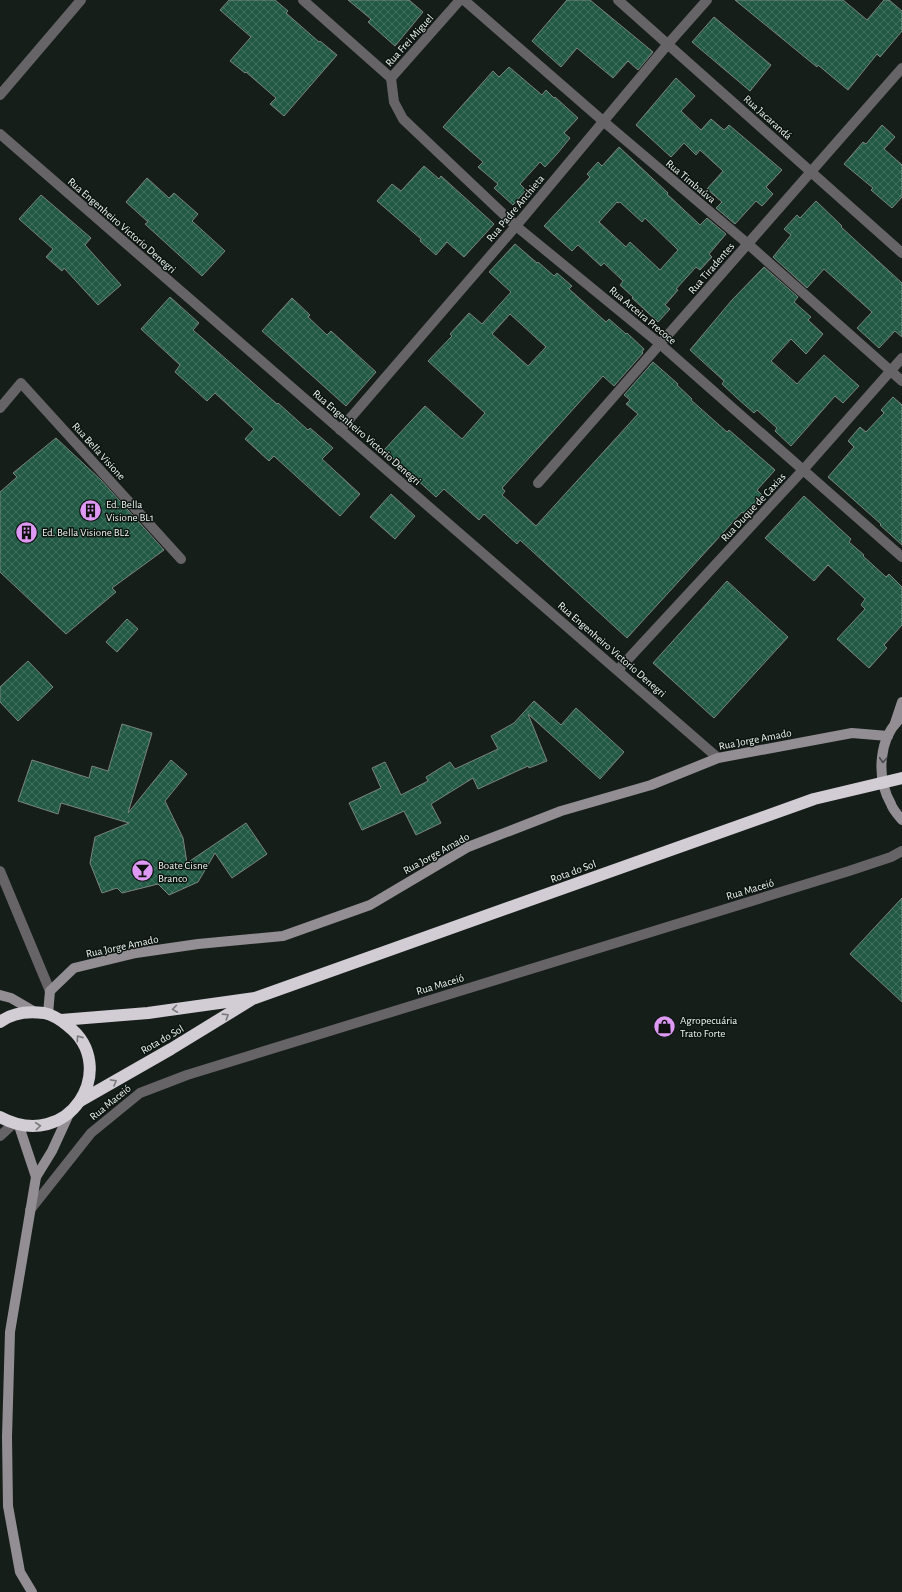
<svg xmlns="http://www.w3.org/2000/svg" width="902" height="1592" viewBox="0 0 902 1592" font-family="'Alegreya Sans',sans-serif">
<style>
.building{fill:url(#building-cross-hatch);stroke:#7b8580;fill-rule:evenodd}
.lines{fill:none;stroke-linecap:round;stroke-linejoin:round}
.street{stroke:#676468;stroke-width:10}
.secondary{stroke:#928e93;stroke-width:10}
.highway{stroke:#d2ccd4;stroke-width:12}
.oneway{stroke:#494b4c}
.oneway2{stroke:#797a7c}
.labels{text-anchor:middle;stroke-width:3;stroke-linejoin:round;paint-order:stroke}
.street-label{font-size:11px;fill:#eff4f2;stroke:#0d1511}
.poi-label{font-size:11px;fill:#eff4f2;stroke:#0d1511;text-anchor:start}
</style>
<defs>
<pattern id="building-cross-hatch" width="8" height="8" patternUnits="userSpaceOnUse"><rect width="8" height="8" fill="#215944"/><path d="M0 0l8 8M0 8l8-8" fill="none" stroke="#42715f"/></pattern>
</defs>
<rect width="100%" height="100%" fill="#161e1a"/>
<g class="building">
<polygon points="229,0 275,0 288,11 286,13 319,42 320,41 337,55 284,116 270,104 276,98 246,72 245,73 230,61 251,37 220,10"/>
<polygon points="348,0 409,0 423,12 395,46 368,22 371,19"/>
<polygon points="567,0 590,0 653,52 638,70 628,61 613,78 577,48 561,67 532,41"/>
<polygon points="735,0 843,0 867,20 884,0 889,0 902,11 902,31 880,57 877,54 848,90 818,65 817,67"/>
<polygon points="714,17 771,65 750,91 692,42"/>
<polygon points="509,67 542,95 546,90 554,98 555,97 578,118 564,133 570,138 557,154 545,167 540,162 520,184 526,190 513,205 494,188 498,184 478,167 483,162 443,127 493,71 499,77"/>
<polygon points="676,78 695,96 681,111 701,130 711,119 724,130 729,125 782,170 766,187 773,194 762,206 756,201 735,224 716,208 722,202 707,189 723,171 700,150 696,155 684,143 671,157 636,125"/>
<polygon points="882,125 895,137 884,149 902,165 902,197 892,208 871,190 873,188 844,164 863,142 866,144"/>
<path d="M619 147 668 193 667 194 700 225 707 218 726 234 709 254 712 257 700 270 696 267 676 289 678 290 665 305 670 309 658 322 632 298 633 297 620 285 623 281 604 263 601 266 578 245 572 251 544 226 590 177 587 174 598 162 602 166ZM617 202 618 203 620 202 642 222 645 218 678 250 660 270 630 242 626 247 599 222Z"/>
<polygon points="424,166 439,179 441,176 494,224 464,257 447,242 436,255 420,241 421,239 377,201 392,184 401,191"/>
<polygon points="147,178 169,198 174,193 198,214 192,221 225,251 202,276 145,224 148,222 126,202"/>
<polygon points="41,195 91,238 85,245 121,285 98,305 64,268 62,271 46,257 53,249 19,219"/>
<polygon points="816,201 842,226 841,227 902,283 902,337 895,331 879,348 857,328 872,312 824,269 807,288 773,257 791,235 784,229 797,215 800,218"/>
<path d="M515 244 537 263 538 262 554 276 557 273 572 286 569 289 606 322 609 319 626 334 627 333 644 349 642 352 643 353 614 386 603 376 502 488 505 491 502 495 536 526 638 414 626 404 630 400 624 395 653 362 678 384 677 385 692 399 691 400 727 432 729 430 775 470 757 490 763 496 746 515 742 512 627 638 520 540 517 544 484 514 479 520 444 489 436 497 384 450 425 406 462 439 485 413 428 361 452 336 450 334 469 313 482 324 511 292 489 272ZM510 314 546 347 528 366 492 334Z"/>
<polygon points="764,267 798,297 794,302 811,317 808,320 823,334 806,354 791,339 771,361 797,384 824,355 859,386 843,403 835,396 791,446 775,431 777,428 757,410 754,413 737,398 722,384 724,381 690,350 732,300"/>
<polygon points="170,297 199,323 193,330 277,404 278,403 308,430 310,428 333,448 322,459 360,494 340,516 274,456 269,461 245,439 254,429 215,393 207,401 175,372 180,365 141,329"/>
<polygon points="292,298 310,315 308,317 327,335 331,331 376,372 346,406 262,331"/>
<polygon points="893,397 902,405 902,545 880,525 881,524 828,477 854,447 848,441 860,427 866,432 884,413 881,410"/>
<polygon points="56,438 101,480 164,550 112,588 116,592 66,634 0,572 0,492 17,477 13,473"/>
<polygon points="391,494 415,516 395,539 370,517"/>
<polygon points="804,496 851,539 849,542 864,555 863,556 886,577 889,574 902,587 902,625 884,645 887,648 869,668 837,639 865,609 861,605 865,599 828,565 814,581 765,538"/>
<polygon points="727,581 788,637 714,718 653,663"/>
<polygon points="127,619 138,629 117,652 106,642"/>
<polygon points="28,661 53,687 18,721 0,702 0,687"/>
<polygon points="534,701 561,725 576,708 624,752 600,779 528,714 547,761 529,768 528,766 478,789 473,778 431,804 441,823 416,835 404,811 362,830 349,803 381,788 372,768 385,762 401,795 428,781 426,777 450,762 455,769 498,749 491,736 514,723"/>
<polygon points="122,724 152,733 128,813 171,760 187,774 165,801 183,838 187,863 246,823 267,854 232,878 215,853 198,882 169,895 158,884 122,893 117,888 102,893 90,863 95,837 129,823 61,803 58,814 18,801 32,760 89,778 92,766 108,771"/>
<polygon points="902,898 902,1002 850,954"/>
</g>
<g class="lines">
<g class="street">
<polyline points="303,0 391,78"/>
<polyline points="464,0 603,121 748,244 902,381"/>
<polyline points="618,0 902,253"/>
<polyline points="391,78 394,102 403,119 516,226 660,344 902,557"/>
<polyline points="391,78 460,0"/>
<polyline points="0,95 81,0"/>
<polyline points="0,134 718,758"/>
<polyline points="0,408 21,383 181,559"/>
<polyline points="340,430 516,226 668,44 707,0"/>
<polyline points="538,483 902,68"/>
<polyline points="618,670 803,470 902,358"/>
<polyline points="0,871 50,991"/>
<polyline points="0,1136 13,1124"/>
<polyline points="30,1210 91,1133 140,1093 187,1075 849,871 891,857 902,851"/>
</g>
<g class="secondary">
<path d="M902 717C878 737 876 778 891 804 893 810 898 815 902 820"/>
<polyline points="895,723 902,702"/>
<polyline points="0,995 11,998 35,1012"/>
<polyline points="48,1014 50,991 74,968 136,953 198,944 283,936 370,905 468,847 561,811 651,785 718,758 852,733 888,736"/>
<polyline points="19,1126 36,1177"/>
<polyline points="32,1592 20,1572 8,1506 7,1437 10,1332 36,1177 52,1151 69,1114"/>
</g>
<g class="highway">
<polyline points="61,1020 148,1013 255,998 814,799 902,778"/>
<path d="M0 1022C13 1012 29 1011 44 1013 53 1015 61 1020 68 1026 121 1067 69 1154 0 1117"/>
<polyline points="80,1101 171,1049 251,1000"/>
</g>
</g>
<defs><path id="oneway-chevron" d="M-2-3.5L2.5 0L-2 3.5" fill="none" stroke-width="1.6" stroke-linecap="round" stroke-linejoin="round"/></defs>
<use class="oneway" href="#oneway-chevron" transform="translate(883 760) rotate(94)"/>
<g class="oneway2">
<use href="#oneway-chevron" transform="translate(175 1009) rotate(172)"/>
<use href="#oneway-chevron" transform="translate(226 1016) rotate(-32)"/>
<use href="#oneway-chevron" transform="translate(79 1038) rotate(-125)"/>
<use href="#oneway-chevron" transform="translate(114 1082) rotate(-29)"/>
<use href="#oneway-chevron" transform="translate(38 1126) rotate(-6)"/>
</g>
<defs>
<symbol id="building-disc" viewBox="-11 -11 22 22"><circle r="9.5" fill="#dd99f3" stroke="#0d1511"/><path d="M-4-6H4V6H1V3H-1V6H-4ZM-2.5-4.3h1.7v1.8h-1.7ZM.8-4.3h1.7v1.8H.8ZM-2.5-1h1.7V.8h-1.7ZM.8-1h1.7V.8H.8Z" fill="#111"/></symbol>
<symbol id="bar-disc" viewBox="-11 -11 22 22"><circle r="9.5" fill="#dd99f3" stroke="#0d1511"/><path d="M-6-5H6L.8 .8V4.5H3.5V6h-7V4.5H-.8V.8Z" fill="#111"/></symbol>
<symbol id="shop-disc" viewBox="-11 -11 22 22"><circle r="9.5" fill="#dd99f3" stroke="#0d1511"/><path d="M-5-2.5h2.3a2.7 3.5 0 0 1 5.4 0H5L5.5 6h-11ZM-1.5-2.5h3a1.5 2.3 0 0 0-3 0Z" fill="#111"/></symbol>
</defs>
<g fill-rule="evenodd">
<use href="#building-disc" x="78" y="498" width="25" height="25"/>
<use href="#building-disc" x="14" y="520" width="25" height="25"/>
<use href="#bar-disc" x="130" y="858" width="25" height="25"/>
<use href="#shop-disc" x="652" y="1014" width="25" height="25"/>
</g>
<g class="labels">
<g class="street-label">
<text transform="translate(409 40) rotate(-48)" y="4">Rua Frei Miguel</text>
<text transform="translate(768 117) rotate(42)" y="4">Rua Jacarandá</text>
<text transform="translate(691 181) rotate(40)" y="4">Rua Timbaúva</text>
<text transform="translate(515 208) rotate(-50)" y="4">Rua Padre Anchieta</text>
<text transform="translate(122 225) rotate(41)" y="4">Rua Engenheiro Victorio Denegri</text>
<text transform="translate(711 268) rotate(-49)" y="4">Rua Tiradentes</text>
<text transform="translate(643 315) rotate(40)" y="4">Rua Arceira Precoce</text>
<text transform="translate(367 437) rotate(41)" y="4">Rua Engenheiro Victorio Denegri</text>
<text transform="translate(99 451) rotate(48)" y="4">Rua Bella Visione</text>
<text transform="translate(753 507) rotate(-47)" y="4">Rua Duque de Caxias</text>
<text transform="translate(612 649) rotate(41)" y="4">Rua Engenheiro Victorio Denegri</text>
<text transform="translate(755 739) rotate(-11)" y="4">Rua Jorge Amado</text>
<text transform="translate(436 853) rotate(-29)" y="4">Rua Jorge Amado</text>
<text transform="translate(573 871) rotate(-20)" y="4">Rota do Sol</text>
<text transform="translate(750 889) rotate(-17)" y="4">Rua Maceió</text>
<text transform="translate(122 946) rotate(-12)" y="4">Rua Jorge Amado</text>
<text transform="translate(440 984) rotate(-17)" y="4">Rua Maceió</text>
<text transform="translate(162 1039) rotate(-30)" y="4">Rota do Sol</text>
<text transform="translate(110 1102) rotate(-39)" y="4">Rua Maceió</text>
</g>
<g class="poi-label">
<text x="106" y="508">Ed. Bella<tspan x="106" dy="13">Visione BL1</tspan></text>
<text x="42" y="536">Ed. Bella Visione BL2</text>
<text x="158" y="869">Boate Cisne<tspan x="158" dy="13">Branco</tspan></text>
<text x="680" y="1024">Agropecuária<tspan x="680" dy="13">Trato Forte</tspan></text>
</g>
</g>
</svg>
